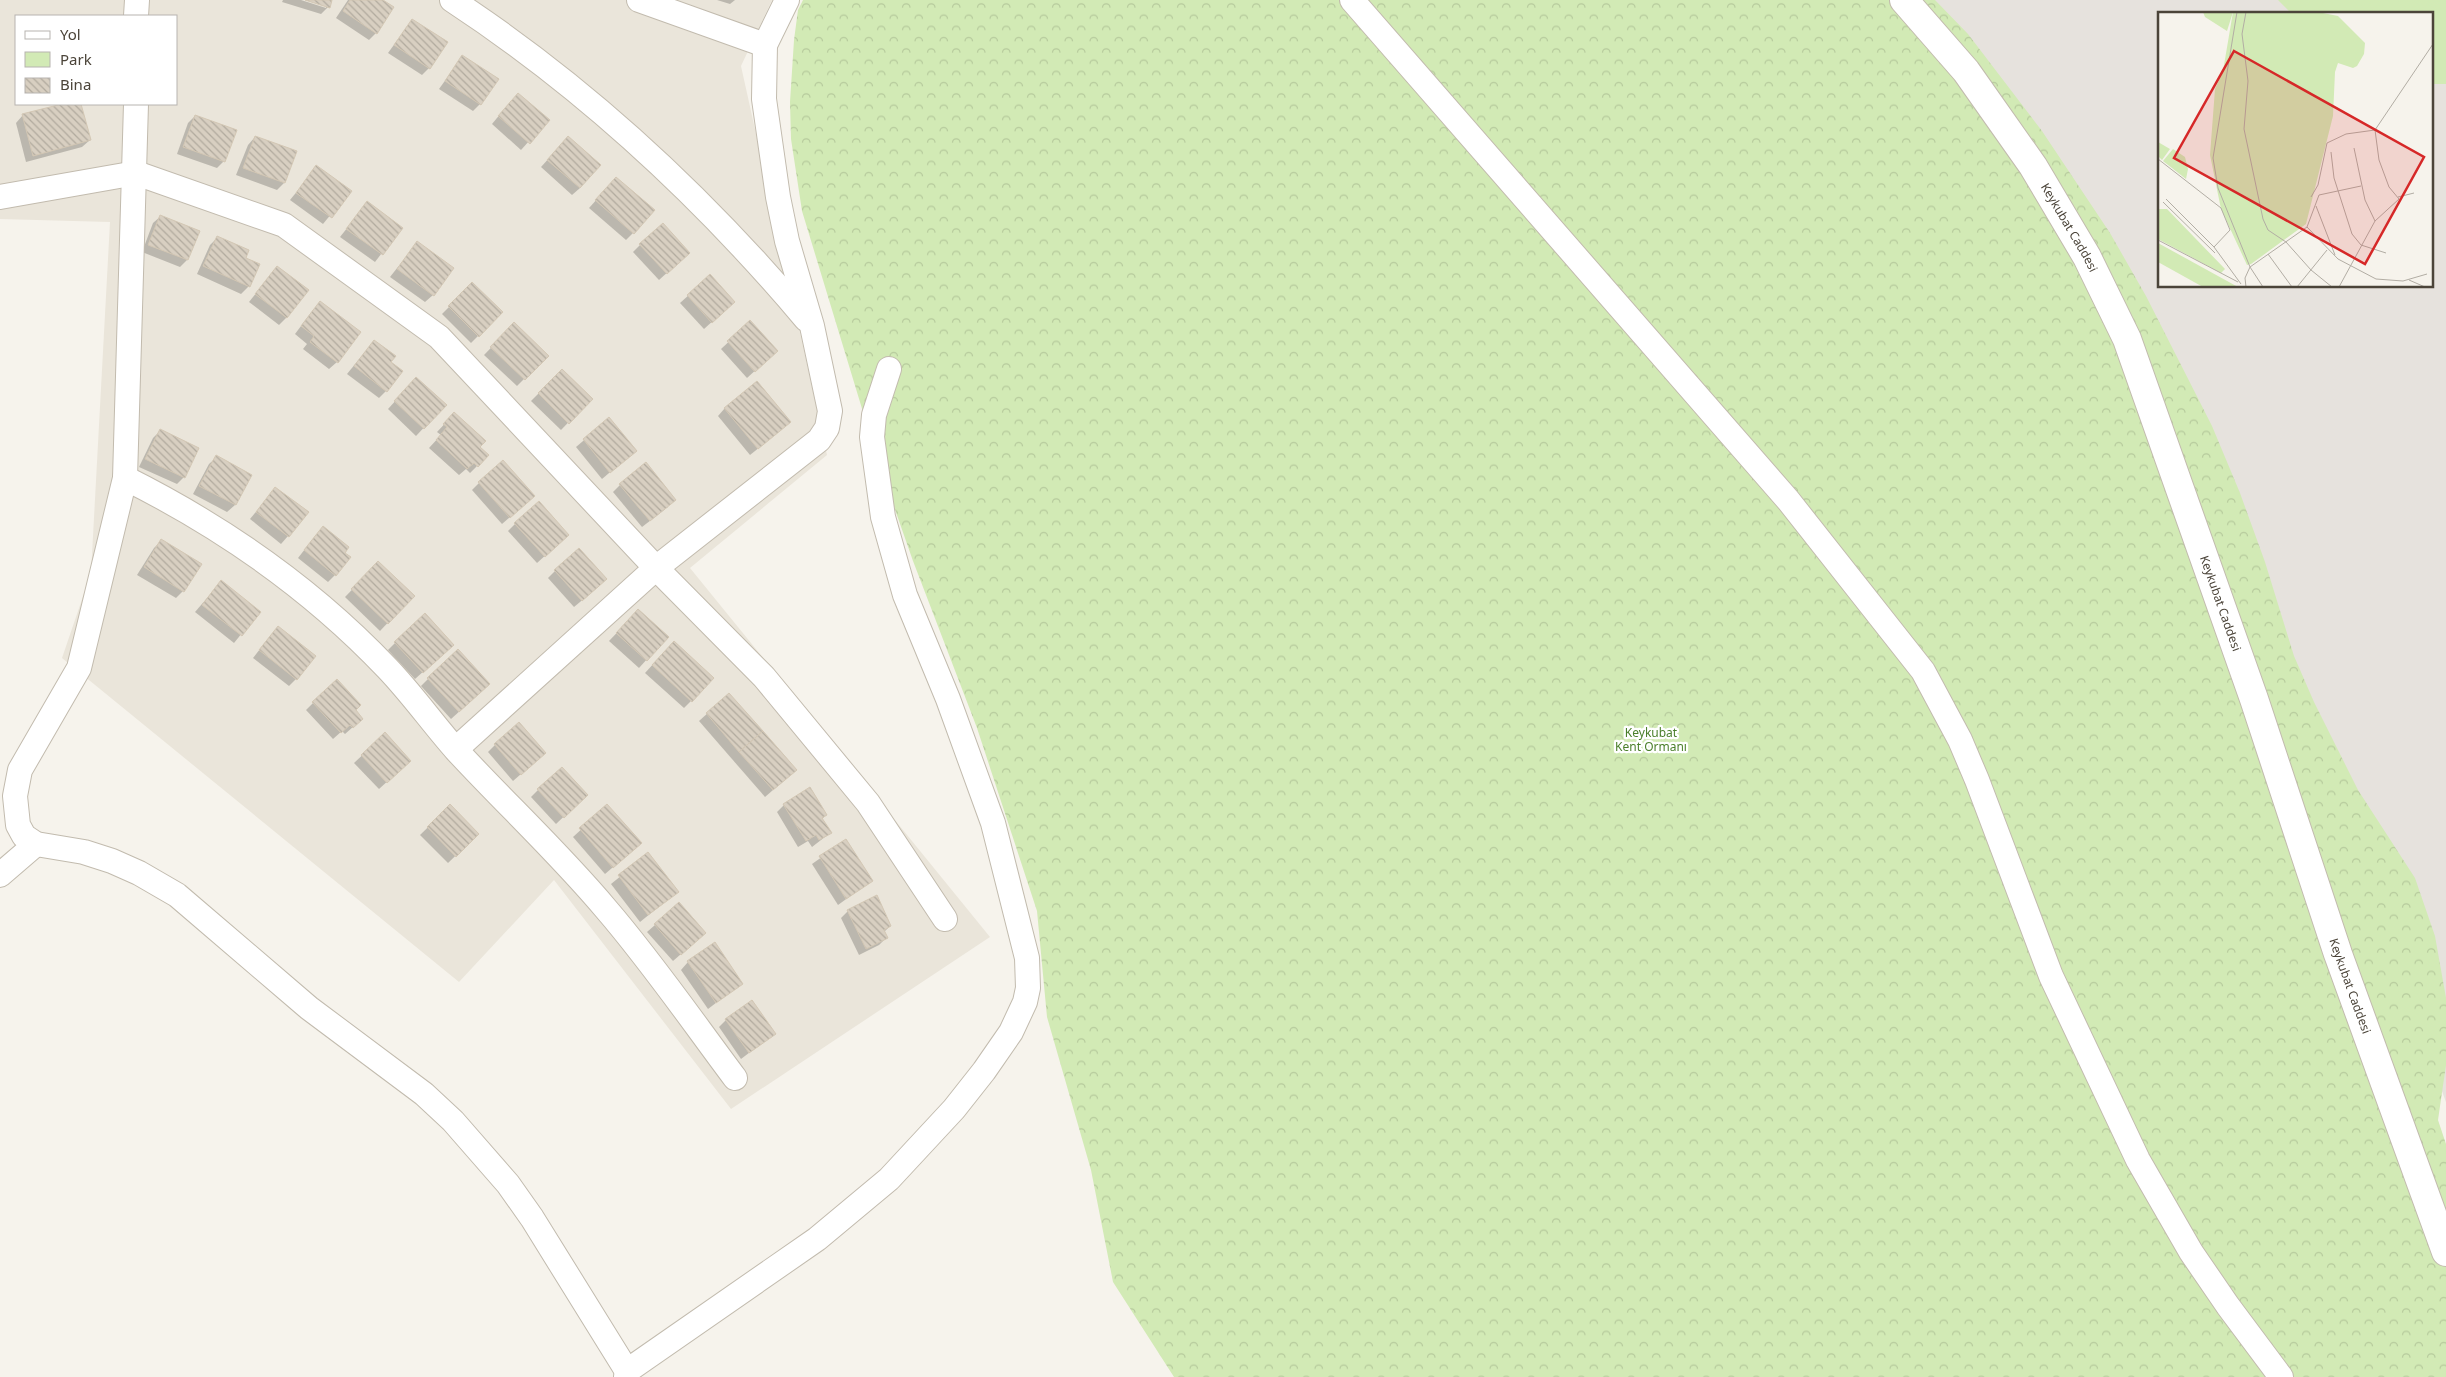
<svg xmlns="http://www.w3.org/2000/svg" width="2446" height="1377" viewBox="0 0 2446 1377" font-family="'Noto Sans',sans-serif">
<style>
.residential{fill:#eae5da;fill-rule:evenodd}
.industrial{fill:#e6e2dd;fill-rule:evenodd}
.green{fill:#d2eab5}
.forest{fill:url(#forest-crowns)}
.shadow{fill:#0003}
.building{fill:url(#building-back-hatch);stroke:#d3c7b4}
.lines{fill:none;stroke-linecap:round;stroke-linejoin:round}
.minor-casing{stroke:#c2bbae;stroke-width:26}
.tertiary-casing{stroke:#c2bbae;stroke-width:30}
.minor{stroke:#fff;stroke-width:24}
.tertiary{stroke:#fff;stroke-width:28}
.labels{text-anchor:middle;stroke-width:4.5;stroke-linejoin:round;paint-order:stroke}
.street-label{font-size:12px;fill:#4b4439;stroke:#fff}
.park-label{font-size:12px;fill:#4a7f2a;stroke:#fff}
.inset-road{fill:none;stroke:#b2ada4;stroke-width:1}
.view{fill:#d62828;fill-opacity:0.15;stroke:#d62828;stroke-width:2.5}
.inset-edge{fill:none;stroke:#4b4439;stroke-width:2.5}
</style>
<defs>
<pattern id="forest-crowns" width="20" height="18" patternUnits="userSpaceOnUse" patternTransform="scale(1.25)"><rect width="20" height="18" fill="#d2eab5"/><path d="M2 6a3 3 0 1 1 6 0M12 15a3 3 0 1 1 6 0" fill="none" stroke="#b6ca9c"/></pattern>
<pattern id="building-back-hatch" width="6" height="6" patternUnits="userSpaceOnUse" patternTransform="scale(1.25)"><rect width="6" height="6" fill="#d8cfc1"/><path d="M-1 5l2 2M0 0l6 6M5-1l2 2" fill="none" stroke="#b1aa9e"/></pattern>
</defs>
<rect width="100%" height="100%" fill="#f6f3ec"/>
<path class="residential" d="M0 0H772L741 66 827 455 690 568 990 937 731 1109 554 880 459 982 62 658 91 573 110 222 0 219ZM16 16H176V104H16Z"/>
<path class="industrial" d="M1923 0H2446V1102L2266 621ZM2160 14H2432V286H2160Z"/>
<polygon class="green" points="2278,0 2446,0 2446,84 2432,84 2432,14 2292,14"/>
<polygon class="forest" points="803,0 1935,0 1968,34 2042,131 2110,233 2146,296 2212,426 2240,493 2265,562 2294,656 2314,702 2358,790 2415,878 2435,936 2446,998 2446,1065 2438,1120 2446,1144 2446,1377 1174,1377 1113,1282 1091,1170 1047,1017 1037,911 977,728 913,561 877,458 802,211 791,139 790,102 794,40 798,10"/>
<g class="shadow">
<polygon points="283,0 301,0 326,8 326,5 309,0 331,0 328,7 321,14 282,2"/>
<polygon points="348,0 381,0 376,33 369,40 336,18"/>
<polygon points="717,0 735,0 730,4"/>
<polygon points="412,20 429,68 422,75 388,53"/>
<polygon points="462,57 480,104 473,111 439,89"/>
<polygon points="511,101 548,120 521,150 492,124"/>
<polygon points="67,104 80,104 90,140 82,147 26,162 16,123 23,115"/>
<polygon points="195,116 224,161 217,168 177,154 188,123"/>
<polygon points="255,137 284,183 277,190 236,175 248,145"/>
<polygon points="561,145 580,188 572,195 541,167"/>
<polygon points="317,167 350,191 323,224 290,200"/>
<polygon points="609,186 633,233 626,240 589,208"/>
<polygon points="367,203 401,228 375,262 340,237"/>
<polygon points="161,216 187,260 180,267 142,252 153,223"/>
<polygon points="217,238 244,258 258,265 248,287 241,294 197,274 210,245"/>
<polygon points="417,243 433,295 425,302 390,277"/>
<polygon points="640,245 681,260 659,280 633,252"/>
<polygon points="277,267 287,317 279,325 249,302"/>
<polygon points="710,276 726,309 704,329 680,303"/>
<polygon points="472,284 502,312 471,343 442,314"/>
<polygon points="313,310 337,362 329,369 303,349 307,344 295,334"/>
<polygon points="750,322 769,358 747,378 721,349"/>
<polygon points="514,324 547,356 517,386 484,355"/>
<polygon points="374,341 390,362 386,391 379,398 347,374"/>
<polygon points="562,370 591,399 561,430 531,401"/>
<polygon points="409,386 445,405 416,436 388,409"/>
<polygon points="725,408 782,429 750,455 718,416"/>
<polygon points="454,414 479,448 477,466 470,473 466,469 459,475 429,448 441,435 437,432"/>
<polygon points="609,419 635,451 602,479 576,447"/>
<polygon points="160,431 184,477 177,484 139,467 153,438"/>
<polygon points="217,457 251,475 235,505 227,512 193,494 209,464"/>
<polygon points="479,483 526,503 502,524 472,490"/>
<polygon points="620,485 668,507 642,527 613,492"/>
<polygon points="275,489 288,536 281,544 250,519"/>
<polygon points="515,524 560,542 537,563 508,531"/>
<polygon points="316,535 335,575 328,582 298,558"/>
<polygon points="161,541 183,591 176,598 137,575 154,548"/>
<polygon points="378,563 413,596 380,631 345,597"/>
<polygon points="555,571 598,587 574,607 548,578"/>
<polygon points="221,582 259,612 234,643 195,612"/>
<polygon points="631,618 667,637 639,668 609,641"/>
<polygon points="271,635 296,679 289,686 253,658"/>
<polygon points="395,643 445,652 415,679 388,650"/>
<polygon points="666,650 691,701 684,708 645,673"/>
<polygon points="428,679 482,691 451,719 421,686"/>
<polygon points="729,694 788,777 765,797 699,721"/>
<polygon points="313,703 354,710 362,719 345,734 342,731 333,739 306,710"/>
<polygon points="385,734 402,768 379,789 354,763"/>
<polygon points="495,745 537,760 513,781 488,752"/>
<polygon points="538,790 579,802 556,824 531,797"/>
<polygon points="784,805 826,815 822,819 830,833 812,847 808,841 798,847 777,812"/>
<polygon points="450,806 478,834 448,863 420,835"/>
<polygon points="607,806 633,850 605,874 573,837"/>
<polygon points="846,840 871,881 838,905 812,864"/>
<polygon points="648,854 677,892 640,922 611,884"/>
<polygon points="848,911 890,926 884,932 886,938 879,945 859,955 841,918"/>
<polygon points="655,925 697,940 673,961 647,932"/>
<polygon points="688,962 742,983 708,1009 681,970"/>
<polygon points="726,1020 774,1034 741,1059 719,1027"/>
</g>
<g class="building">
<polygon points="305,0 332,0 330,8"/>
<polygon points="350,0 383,0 394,7 377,34 343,11"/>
<polygon points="412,19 448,42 430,69 394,45"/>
<polygon points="462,55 499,79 481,105 445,81"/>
<polygon points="518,93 550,120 530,144 498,116"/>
<polygon points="62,104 81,104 91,140 33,156 22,114"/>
<polygon points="195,115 237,130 225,162 183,147"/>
<polygon points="255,136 297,151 285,183 243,168"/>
<polygon points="568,136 601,165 580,188 547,160"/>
<polygon points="316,165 352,191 332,218 296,193"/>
<polygon points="616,177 655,210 634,234 595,200"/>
<polygon points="367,201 403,228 383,255 346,229"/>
<polygon points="160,215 200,231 188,260 148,245"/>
<polygon points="663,223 690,253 667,274 639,244"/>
<polygon points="217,236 249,250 246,258 260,264 250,287 203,266"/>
<polygon points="417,241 454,268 434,296 397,269"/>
<polygon points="277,266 309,290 287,318 255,294"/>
<polygon points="710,274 735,302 712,323 687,295"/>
<polygon points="472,282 503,312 479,337 448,306"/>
<polygon points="320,301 361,332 338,363 310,342 314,336 301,326"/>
<polygon points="750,320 778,351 755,372 727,341"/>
<polygon points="514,322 549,356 525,380 490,347"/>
<polygon points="374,340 396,356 391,362 403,371 387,392 354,366"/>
<polygon points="562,369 593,399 569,424 538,393"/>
<polygon points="416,377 447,405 424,429 394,401"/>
<polygon points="757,381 791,422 758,449 724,408"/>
<polygon points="454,412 486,441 480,447 489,455 478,467 474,463 467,469 436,440 447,427 443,424"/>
<polygon points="609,417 637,451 610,473 583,439"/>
<polygon points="160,429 199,448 185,478 145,459"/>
<polygon points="216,455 252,475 236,505 199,486"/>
<polygon points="503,460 535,496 510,518 478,482"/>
<polygon points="646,462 676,500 650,521 619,484"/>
<polygon points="275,487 309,512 289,537 256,512"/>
<polygon points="539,501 569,535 545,557 514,523"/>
<polygon points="323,526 349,547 345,553 351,557 336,576 304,550"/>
<polygon points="161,539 202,564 184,592 144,567"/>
<polygon points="579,548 607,579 582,601 554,570"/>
<polygon points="378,561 415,596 388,624 351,589"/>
<polygon points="221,580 261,612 242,636 202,605"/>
<polygon points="638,609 669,637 647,661 616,633"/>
<polygon points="425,613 454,645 423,673 394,642"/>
<polygon points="278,626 316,656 297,680 259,650"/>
<polygon points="674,641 714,678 692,702 652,665"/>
<polygon points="458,649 490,684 459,712 427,678"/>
<polygon points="337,679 361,705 356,710 363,719 353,728 350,725 341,733 312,702"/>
<polygon points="729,693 763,731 739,752 706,713"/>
<polygon points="519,722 546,753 521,775 494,744"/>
<polygon points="763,731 797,770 773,790 739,752"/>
<polygon points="385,732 411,761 387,783 361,755"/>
<polygon points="562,767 588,795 564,818 537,789"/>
<polygon points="810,787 827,815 822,818 832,833 819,840 816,835 806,841 783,804"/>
<polygon points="450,804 479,834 456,857 427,827"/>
<polygon points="607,804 642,843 613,868 579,828"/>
<polygon points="846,839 873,881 846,899 819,856"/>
<polygon points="648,852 679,892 648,915 618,875"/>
<polygon points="877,895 891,926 884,930 888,938 866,949 847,910"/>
<polygon points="679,902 706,933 681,955 654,924"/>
<polygon points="715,942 743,984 716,1003 687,961"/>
<polygon points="752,1000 776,1034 749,1053 725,1019"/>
</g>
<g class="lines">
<defs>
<g id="minor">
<path d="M452 0C586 88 703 197 806 319"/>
<polyline points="639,0 765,45"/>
<polyline points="1352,0 1788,500 1923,671 1960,740 1977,780 2051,976 2138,1160 2191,1252 2228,1306 2281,1377"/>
<polyline points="136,16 137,0"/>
<polyline points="136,104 125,478 79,668 20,770 15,796 18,825 24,836 36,844 84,852 112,861 139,873 177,895 309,1008 424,1094 453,1121 508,1184 532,1218 627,1371"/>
<polyline points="0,197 136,173 284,225 439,337 656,568 764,677 868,803 945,919"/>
<path d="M125 478C223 527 312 589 387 668 412 694 433 724 457 751 506 804 560 854 606 909 651 961 693 1022 735 1078"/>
<polyline points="456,749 656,568 819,440 827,428 830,411 812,326 787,241 778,197 764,99 765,45 787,0"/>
<polyline points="0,875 36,844"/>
<polyline points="626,1377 627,1371 817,1239 889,1179 954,1109 984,1071 1011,1032 1025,1002 1028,988 1027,958 993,823 948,699 905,595 883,517 872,437 874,415 889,369"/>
</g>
<g id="tertiary">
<path id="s1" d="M1904 0 1966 71 2033 166 2087 257 2127 339 2254 699 2338 954 2446 1252"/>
</g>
</defs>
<use href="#minor" class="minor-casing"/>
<use href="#tertiary" class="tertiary-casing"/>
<use href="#minor" class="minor"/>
<use href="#tertiary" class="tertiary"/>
</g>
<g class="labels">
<g class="street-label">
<text dy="4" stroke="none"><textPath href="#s1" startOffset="282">Keykubat Caddesi</textPath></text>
<text dy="4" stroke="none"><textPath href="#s1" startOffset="688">Keykubat Caddesi</textPath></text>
<text dy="4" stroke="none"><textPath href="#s1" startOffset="1092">Keykubat Caddesi</textPath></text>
</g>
<g class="park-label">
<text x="1651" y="737">Keykubat<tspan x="1651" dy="14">Kent Ormanı</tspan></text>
</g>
</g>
<g transform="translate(2158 12)">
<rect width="275" height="275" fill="#f6f3ec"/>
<path d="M45 0H75L69 19 47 5ZM0 130 12 137 4 148 0 144ZM15 137 27 145 30 157 28 167 5 149ZM0 197H9L67 257 63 261 0 227ZM0 231 80 275H45L0 250Z" fill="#d2eab5"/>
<path d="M75 0H160L180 4 207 31 206 42 199 54 195 56 180 51 177 60 175 104 148 212 93 252 89 253 63 197 52 143 57 77 65 59Z" fill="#d2eab5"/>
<path class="inset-road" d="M79 0 55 146 60 176 92 255 87 266 88 275M88 0 84 22 90 69 86 117 105 207 110 218 128 230 153 258 174 275M196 136 207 188 217 209M173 140 176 166 194 222 203 233 228 241M0 147 63 196 72 218 56 235M153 185 160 173 169 131 188 122 217 118 275 32M240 185 256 181M8 187 56 235 83 272M5 190 57 241M158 194 177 243M149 215 180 247 218 267 245 269 269 262M0 228 80 270M110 242 134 275M251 268 267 275M105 275 92 255 149 215 161 183 203 174M139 275 169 238M181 275 217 209 241 187 231 175 221 148 217 118"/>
<path class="view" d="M76 39 266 145 207 252 16 146Z"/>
<rect width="275" height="275" class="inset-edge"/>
</g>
<rect x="15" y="15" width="162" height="90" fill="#ffffff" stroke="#b7b4b0"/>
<rect x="25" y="31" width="25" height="8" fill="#ffffff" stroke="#b7b4b0"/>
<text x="60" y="40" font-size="15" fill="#4b4439">Yol</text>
<rect x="25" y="52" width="25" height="15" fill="#d2eab5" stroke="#b7b4b0"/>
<text x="60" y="65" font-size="15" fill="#4b4439">Park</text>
<rect x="25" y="78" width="25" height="15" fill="url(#building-back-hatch)" stroke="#b7b4b0"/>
<text x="60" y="90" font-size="15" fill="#4b4439">Bina</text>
</svg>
